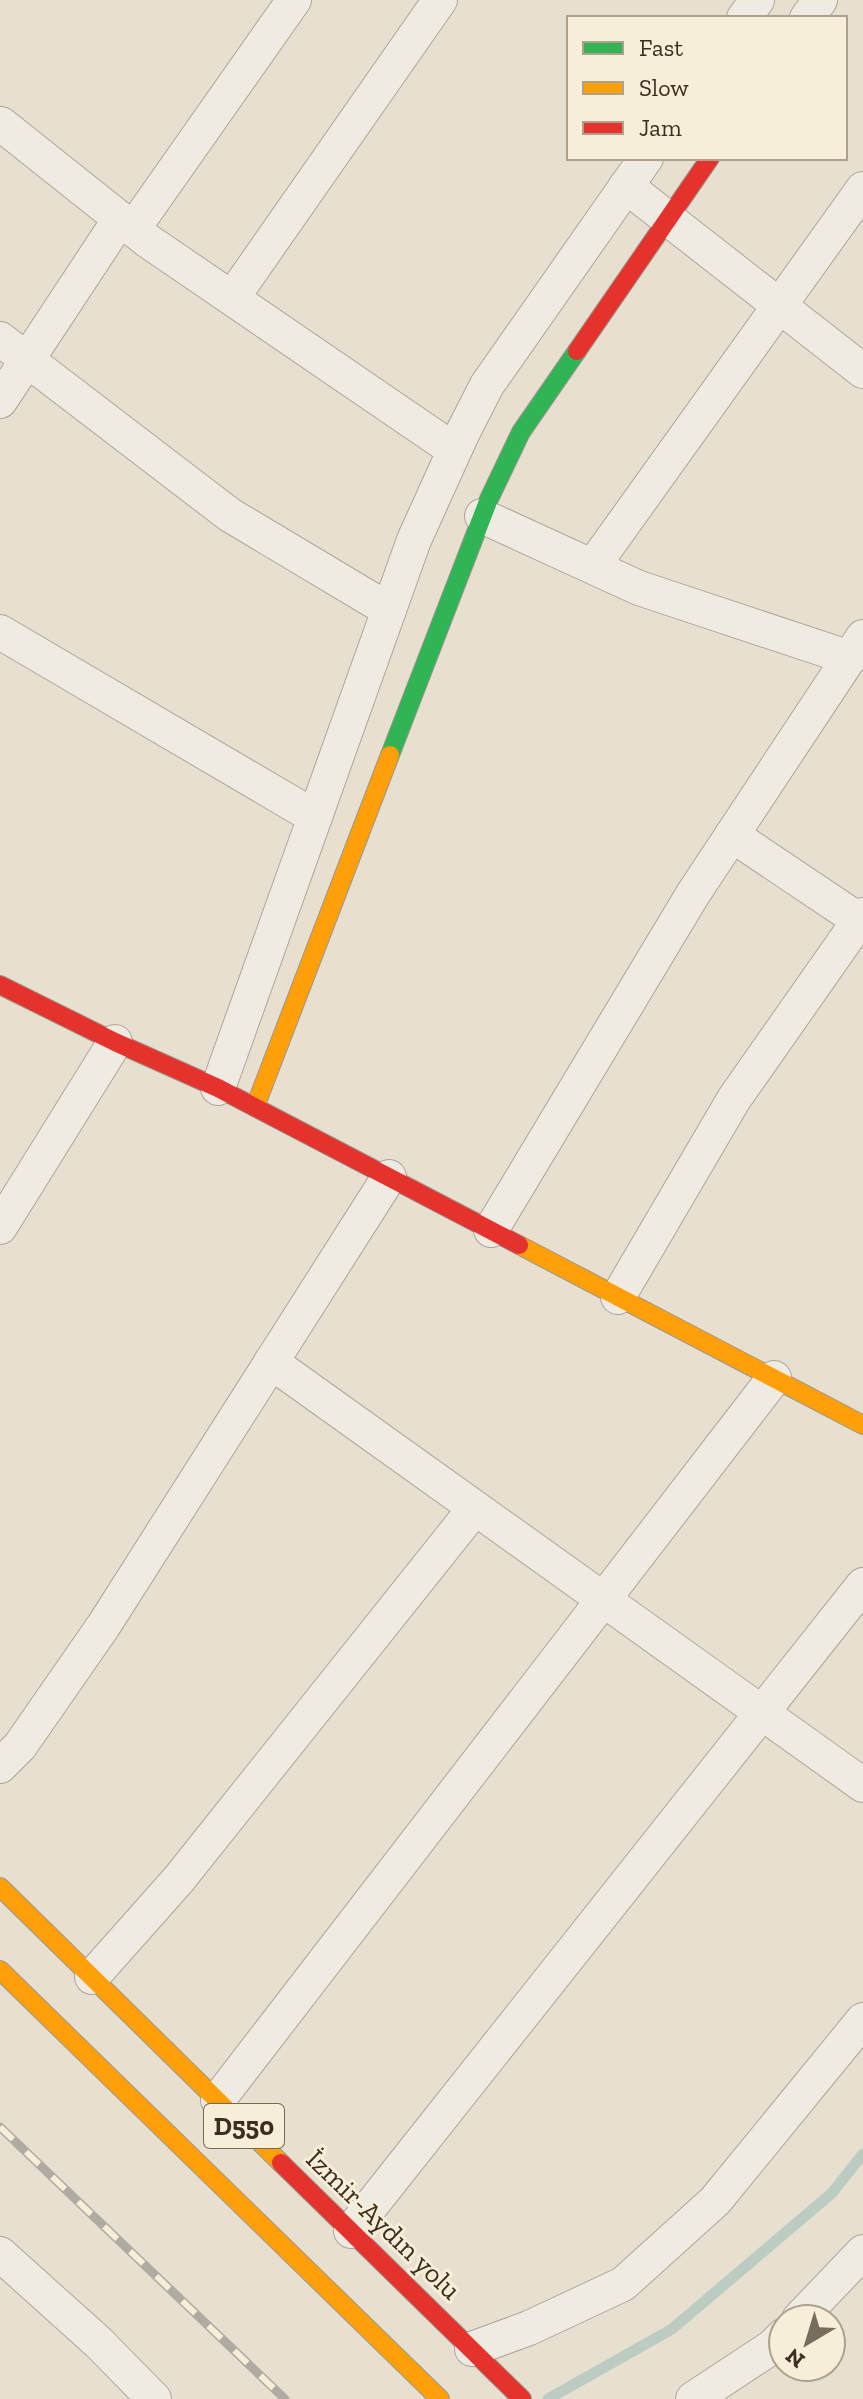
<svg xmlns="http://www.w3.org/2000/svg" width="863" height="2399" viewBox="0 0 863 2399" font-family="'Zilla Slab',serif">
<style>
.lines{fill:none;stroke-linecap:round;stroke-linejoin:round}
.stream{stroke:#bcccc2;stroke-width:11}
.street-casing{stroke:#ada599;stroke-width:36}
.fast-casing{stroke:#9c958a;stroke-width:20}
.slow-casing{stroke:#9c958a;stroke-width:20}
.jam-casing{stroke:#9c958a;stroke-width:20}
.street{stroke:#efebe3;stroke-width:34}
.fast{stroke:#30b455;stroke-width:18}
.slow{stroke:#ff9f0a;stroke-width:18}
.jam{stroke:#e5322d;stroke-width:18}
.rail-casing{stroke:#afaaa2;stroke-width:9}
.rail{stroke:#f7eed8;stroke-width:6;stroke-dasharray:18;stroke-linecap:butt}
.labels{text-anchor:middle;stroke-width:6;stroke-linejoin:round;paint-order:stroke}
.shield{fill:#f7eed8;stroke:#756857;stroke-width:2}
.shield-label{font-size:26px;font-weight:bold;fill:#3d2e20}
.street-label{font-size:28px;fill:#3d2e20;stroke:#f7eed8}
</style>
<rect width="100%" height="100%" fill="#e7e0d1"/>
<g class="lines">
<polyline class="stream" points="548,2399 672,2329 832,2193 863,2154"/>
<defs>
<g id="street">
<polyline points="744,18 757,0"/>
<polyline points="807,18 820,0"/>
<polyline points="1,124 148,241 454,450"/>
<polyline points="626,186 863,371"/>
<polyline points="133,229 294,0"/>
<polyline points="232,298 440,0"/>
<polyline points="0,339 230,515 389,610"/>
<polyline points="0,401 120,219"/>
<polyline points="482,516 639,588 850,658"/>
<polyline points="593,566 863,189"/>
<polyline points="0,632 315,817"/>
<polyline points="732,835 863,923"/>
<polyline points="218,1088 414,540 462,434 487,385 646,158"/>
<polyline points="0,1227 115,1042"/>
<polyline points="491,1230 693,894 863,637"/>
<polyline points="618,1297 734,1099 863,915"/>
<polyline points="271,1362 863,1785"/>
<polyline points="0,1766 20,1746 104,1625 389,1177"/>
<polyline points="92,1977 179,1879 475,1508"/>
<polyline points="218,2100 774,1378"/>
<polyline points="351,2231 863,1585"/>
<polyline points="0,2254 98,2342 154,2399"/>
<polyline points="799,2319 863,2252"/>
<polyline points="472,2349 529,2328 623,2284 715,2201 863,2020"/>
<polyline points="693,2399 772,2347 783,2336"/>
</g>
<polyline id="fast" points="390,755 489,499 521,432 577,351"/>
<g id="slow">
<polyline points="255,1107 390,755"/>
<polyline points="519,1245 863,1425"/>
<polyline points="0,1887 281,2163"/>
<polyline points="0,1970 440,2399"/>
</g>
<g id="jam">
<polyline points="577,351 710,158"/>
<polyline points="0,985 115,1042 218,1088 519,1245"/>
<polyline points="281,2163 522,2399"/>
</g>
</defs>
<use href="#street" class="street-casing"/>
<use href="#fast" class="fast-casing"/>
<use href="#slow" class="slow-casing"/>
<use href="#jam" class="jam-casing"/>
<use href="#street" class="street"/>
<use href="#fast" class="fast"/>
<use href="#slow" class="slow"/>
<use href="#jam" class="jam"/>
<defs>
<polyline id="rail" points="0,2127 285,2399"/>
</defs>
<use href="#rail" class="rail-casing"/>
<use href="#rail" class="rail"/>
</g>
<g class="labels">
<rect class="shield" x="204" y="2104" width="80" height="44" rx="6"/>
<g class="shield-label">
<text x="244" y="2135">D550</text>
</g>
<g class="street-label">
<text transform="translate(384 2224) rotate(44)" y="10">İzmir-Aydın yolu</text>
</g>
</g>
<rect x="567" y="16" width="280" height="144" fill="#f7eed8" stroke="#ada18e" stroke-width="2"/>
<rect x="583" y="42" width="40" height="12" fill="#30b455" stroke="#ada18e" stroke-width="2"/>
<text x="639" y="56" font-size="24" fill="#3d2e20">Fast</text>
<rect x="583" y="82" width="40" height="12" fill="#ff9f0a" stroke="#ada18e" stroke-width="2"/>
<text x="639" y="96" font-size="24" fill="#3d2e20">Slow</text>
<rect x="583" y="122" width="40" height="12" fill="#e5322d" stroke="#ada18e" stroke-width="2"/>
<text x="639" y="136" font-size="24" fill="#3d2e20">Jam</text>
<g transform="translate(807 2343) rotate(218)"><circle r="38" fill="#f7eed8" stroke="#ada18e" stroke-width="2"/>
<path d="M0-6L14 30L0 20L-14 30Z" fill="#786c5e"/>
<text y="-12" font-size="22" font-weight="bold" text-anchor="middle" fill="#3d2e20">N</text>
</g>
</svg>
